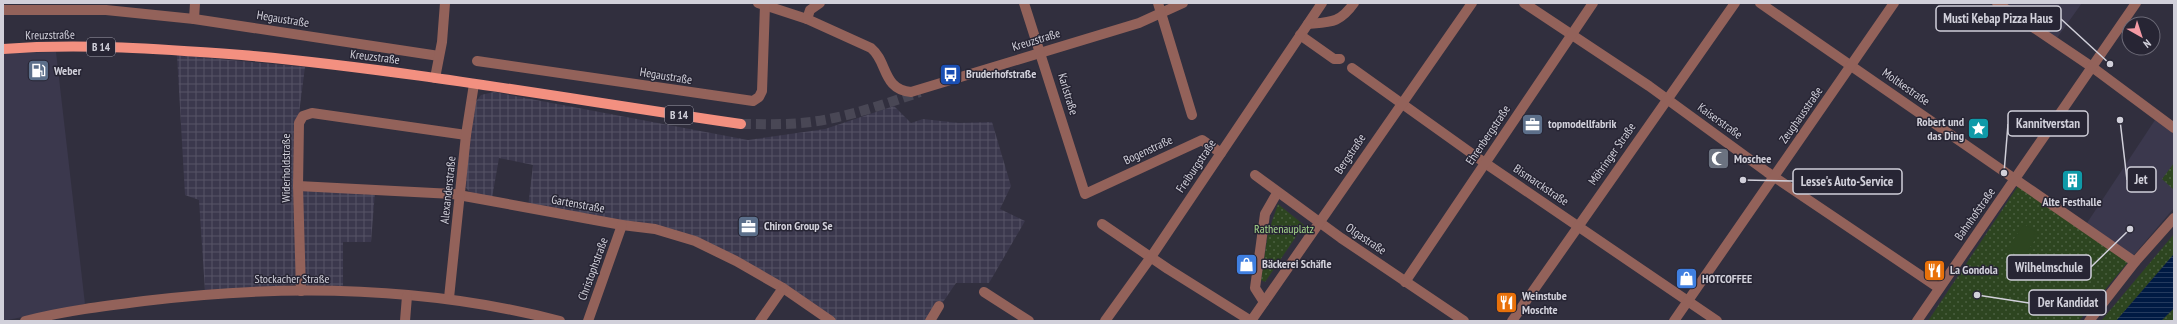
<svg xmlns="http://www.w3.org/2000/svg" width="2177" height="324" viewBox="0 0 2177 324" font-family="'PT Sans Narrow',sans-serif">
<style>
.built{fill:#3b384d}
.industrial{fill:url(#industrial-grid)}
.grass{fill:url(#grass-dots)}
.garden{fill:#2d4520}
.water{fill:url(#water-rules)}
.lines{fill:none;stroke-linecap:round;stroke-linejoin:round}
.major-tunnel{stroke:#494755;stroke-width:10;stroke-dasharray:10 5;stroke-linecap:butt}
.minor{stroke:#93625a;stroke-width:10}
.major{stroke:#f39080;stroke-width:10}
.labels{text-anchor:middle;stroke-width:3;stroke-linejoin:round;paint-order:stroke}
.shield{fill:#272534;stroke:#9e9da8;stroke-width:1}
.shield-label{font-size:11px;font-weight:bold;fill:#d1d0da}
.street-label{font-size:12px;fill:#d1d0da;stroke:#272534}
.poi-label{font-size:12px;font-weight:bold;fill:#d1d0da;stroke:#272534;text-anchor:start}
.park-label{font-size:12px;fill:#a5d78a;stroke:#272534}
.leader{fill:none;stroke:#d1d0da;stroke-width:1.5}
.callout-dot{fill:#d1d0da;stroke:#272534;stroke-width:1.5}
.callout{fill:#272534;stroke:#d1d0da;stroke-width:1.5}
.callout-label{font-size:13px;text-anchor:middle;font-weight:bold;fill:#d1d0da}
</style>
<defs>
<pattern id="industrial-grid" width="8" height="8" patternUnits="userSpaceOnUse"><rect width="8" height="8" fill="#3b384d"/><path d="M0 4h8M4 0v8" fill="none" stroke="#565466"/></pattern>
<pattern id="grass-dots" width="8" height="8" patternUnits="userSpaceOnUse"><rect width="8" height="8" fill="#2d4520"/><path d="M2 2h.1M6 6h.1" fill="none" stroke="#4a5f40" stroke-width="1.8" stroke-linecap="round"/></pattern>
<pattern id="water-rules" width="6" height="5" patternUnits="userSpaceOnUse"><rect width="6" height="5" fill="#001a43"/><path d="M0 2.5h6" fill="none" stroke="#243a5e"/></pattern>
</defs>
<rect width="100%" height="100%" fill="#312f3e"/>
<g class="built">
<polygon points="2006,3 2082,3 2057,38"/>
<polygon points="56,52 85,304 3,321 3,53"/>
<polygon points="2155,120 2174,134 2174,208 2133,256 2087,223"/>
</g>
<g class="industrial">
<polygon points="177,55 305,67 298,121 295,185 375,192 371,242 343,242 343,287 293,285 205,291 199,200 185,195"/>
<polygon points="494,92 748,140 825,129 894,106 911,123 923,119 959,123 992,122 1011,186 1000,209 1025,221 989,283 956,283 930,321 831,321 695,240 528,207 533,165 499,158 492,198 471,193 465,187 473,105 481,95"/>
</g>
<g class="grass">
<polygon points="2174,163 2174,190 2162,179"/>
<polygon points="2018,186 2128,262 2079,321 1928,321"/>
<polygon points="1278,204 1304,225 1265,282 1261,280 1268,233"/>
<polygon points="2174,234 2174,254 2116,321 2101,321"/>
<polygon points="2174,308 2174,321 2161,321"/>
</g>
<polygon class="garden" points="2024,224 2039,234 2022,259 2007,249"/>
<polygon class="water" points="2174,254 2174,308 2161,321 2116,321"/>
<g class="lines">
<path class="major-tunnel" d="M741 124C764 124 788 125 811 122 848 117 885 104 920 92"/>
<g class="minor">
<path d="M758 3 807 19 871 48C888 62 882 89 911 92L1139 23 1183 3"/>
<polyline points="1024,3 1085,194 1202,140 1221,153"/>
<polyline points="1158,3 1192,115"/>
<polyline points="1524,3 1649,86 1767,172 1939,288"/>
<polyline points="1760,3 2135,262"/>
<polyline points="1997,3 2092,67 2174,128"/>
<polyline points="3,10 106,10 194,19 439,56"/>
<polyline points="194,19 195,3"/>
<polyline points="807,19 810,10 820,3"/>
<path d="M1308 24C1331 22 1340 23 1354 3"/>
<polyline points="1300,35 1334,59 1340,59"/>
<polyline points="477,61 753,101 759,97 762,91 765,5"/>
<polyline points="1352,68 1485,163 1717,321"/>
<polyline points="435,78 442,42 445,3"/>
<polyline points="1255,175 1341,238 1464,321"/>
<polyline points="298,186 453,194 622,225 655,229 695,241 736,261 783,288 831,321"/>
<polyline points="1102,224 1168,269 1251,321"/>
<polyline points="1405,282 1593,3"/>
<polyline points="301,291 298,186 299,123 303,116 312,113 466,135"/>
<polyline points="984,292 1029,321"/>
<polyline points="449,298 466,135 474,84"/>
<polyline points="1264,302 1255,288 1265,214 1277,193"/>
<path d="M25 321C64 311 104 306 144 301 282 284 425 286 560 321"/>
<polyline points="405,321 407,296"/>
<polyline points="588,321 622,225"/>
<polyline points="760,321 783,288"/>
<polyline points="930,321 939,306"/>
<polyline points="1105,321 1151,257 1322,3"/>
<polyline points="1251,321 1472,3"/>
<polyline points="1512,321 1735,3"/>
<polyline points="1674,321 1894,3"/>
<polyline points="1917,321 2136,3"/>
<polyline points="2089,321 2135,262 2174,218"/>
</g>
<path class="major" d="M3 49C82 43 162 49 242 55 409 70 574 100 741 124"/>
</g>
<defs>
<symbol id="fuel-square" viewBox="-11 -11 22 22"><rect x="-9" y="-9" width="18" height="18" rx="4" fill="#5c6f8a" stroke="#272534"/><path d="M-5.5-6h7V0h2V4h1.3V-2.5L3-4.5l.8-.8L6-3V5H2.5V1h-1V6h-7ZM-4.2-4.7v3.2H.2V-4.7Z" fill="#fff"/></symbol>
<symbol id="bus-square" viewBox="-11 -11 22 22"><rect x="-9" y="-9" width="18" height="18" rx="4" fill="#1a4fb4" stroke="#272534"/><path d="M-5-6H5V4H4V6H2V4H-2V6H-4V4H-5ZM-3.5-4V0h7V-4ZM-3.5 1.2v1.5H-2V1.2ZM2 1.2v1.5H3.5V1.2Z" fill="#fff"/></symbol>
<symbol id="office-square" viewBox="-11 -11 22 22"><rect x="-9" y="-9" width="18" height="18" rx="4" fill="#5c6f8a" stroke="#272534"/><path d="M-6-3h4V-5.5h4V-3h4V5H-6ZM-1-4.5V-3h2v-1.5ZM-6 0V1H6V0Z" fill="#fff"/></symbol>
<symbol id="sight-square" viewBox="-11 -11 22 22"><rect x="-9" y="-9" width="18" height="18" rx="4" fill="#0f9aa8" stroke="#272534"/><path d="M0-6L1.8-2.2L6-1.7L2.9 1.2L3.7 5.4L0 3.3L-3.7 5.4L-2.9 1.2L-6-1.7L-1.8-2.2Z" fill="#fff"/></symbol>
<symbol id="mosque-square" viewBox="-11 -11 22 22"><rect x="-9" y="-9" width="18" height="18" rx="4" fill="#6b7280" stroke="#272534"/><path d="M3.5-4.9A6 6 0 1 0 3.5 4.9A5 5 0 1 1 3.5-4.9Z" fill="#fff"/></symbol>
<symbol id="building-square" viewBox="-11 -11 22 22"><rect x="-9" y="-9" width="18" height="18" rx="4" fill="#0f9aa8" stroke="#272534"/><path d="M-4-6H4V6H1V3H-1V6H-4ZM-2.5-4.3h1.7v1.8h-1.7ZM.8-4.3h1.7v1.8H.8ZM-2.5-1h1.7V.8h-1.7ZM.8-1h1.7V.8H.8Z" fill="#fff"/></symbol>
<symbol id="shop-square" viewBox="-11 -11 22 22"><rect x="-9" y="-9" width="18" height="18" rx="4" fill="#3f7fe0" stroke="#272534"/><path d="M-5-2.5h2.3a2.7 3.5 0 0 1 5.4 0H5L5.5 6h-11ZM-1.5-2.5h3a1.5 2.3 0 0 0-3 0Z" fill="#fff"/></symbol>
<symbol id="restaurant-square" viewBox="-11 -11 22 22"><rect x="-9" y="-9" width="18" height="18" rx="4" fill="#e8710a" stroke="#272534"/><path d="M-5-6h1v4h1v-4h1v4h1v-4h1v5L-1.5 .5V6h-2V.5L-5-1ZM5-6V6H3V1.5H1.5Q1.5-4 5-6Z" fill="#fff"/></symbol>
</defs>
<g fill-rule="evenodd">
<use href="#fuel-square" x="26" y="58" width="25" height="25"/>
<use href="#bus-square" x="938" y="62" width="25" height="25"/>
<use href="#office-square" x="1520" y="112" width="25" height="25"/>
<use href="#sight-square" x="1966" y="116" width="25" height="25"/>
<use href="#mosque-square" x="1706" y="146" width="25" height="25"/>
<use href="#building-square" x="2060" y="168" width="25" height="25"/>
<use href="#office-square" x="736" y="214" width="25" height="25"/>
<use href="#shop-square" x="1234" y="252" width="25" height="25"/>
<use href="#restaurant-square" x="1922" y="258" width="25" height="25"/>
<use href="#shop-square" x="1674" y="266" width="25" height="25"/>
<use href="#restaurant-square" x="1494" y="290" width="25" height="25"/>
</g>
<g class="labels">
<g class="shield">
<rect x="87" y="38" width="28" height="18" rx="3"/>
<rect x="665" y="106" width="28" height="18" rx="3"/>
</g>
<g class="shield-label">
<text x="101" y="51">B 14</text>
<text x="679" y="119">B 14</text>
</g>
<g class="street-label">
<text transform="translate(283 19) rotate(9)" y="4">Hegaustraße</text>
<text transform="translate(50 35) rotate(-1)" y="4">Kreuzstraße</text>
<text transform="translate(1036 40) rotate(-17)" y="4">Kreuzstraße</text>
<text transform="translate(375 57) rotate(7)" y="4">Kreuzstraße</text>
<text transform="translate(666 76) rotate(9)" y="4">Hegaustraße</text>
<text transform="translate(1906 87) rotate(35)" y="4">Moltkestraße</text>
<text transform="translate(1068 94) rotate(73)" y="4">Karlstraße</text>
<text transform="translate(1801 115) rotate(-55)" y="4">Zeughausstraße</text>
<text transform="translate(1720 121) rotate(36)" y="4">Kaiserstraße</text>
<text transform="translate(1488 135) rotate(-56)" y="4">Ehrenbergstraße</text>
<text transform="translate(1148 150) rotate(-25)" y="4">Bogenstraße</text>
<text transform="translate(1350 154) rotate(-56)" y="4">Bergstraße</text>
<text transform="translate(1612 154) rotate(-55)" y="4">Möhringer Straße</text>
<text transform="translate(1196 166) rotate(-56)" y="4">Freiburgstraße</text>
<text transform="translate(286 168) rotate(-90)" y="4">Widerholdstraße</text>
<text transform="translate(1541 185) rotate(34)" y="4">Bismarckstraße</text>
<text transform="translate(448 190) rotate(-84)" y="4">Alexanderstraße</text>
<text transform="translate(578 204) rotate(10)" y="4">Gartenstraße</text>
<text transform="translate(1975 214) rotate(-55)" y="4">Bahnhofstraße</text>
<text transform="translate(1366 239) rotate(34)" y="4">Olgastraße</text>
<text transform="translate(593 269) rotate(-70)" y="4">Christophstraße</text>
<text x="292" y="283">Stockacher Straße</text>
</g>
<g class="poi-label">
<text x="54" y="75">Weber</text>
<text x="966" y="78">Bruderhofstraße</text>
<text x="1964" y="126" text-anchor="end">Robert und<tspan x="1964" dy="14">das Ding</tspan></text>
<text x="1548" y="128">topmodellfabrik</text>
<text x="1734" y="163">Moschee</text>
<text x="2072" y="206" text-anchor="middle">Alte Festhalle</text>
<text x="764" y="230">Chiron Group Se</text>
<text x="1262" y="268">Bäckerei Schäfle</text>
<text x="1950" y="274">La Gondola</text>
<text x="1702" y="283">HOTCOFFEE</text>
<text x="1522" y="300">Weinstube<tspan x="1522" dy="14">Moschte</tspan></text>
</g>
<g class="park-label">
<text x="1284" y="233">Rathenauplatz</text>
</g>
</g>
<path class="leader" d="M2110 64L2061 19M2004 173L2008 124M2120 120L2127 180M1743 180L1793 181M2130 229L2091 267M1977 295L2029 303"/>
<g class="callout-dot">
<circle cx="2110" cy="64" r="4"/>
<circle cx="2004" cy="173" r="4"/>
<circle cx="2120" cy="120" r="4"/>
<circle cx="1743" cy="180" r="4"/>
<circle cx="2130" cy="229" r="4"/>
<circle cx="1977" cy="295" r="4"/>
</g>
<g class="callout">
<rect x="1936" y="6" width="125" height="25" rx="4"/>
<rect x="2008" y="111" width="80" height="25" rx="4"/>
<rect x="2127" y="167" width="29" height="25" rx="4"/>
<rect x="1793" y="169" width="109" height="25" rx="4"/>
<rect x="2007" y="255" width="84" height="25" rx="4"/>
<rect x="2029" y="290" width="77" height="25" rx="4"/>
</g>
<g class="callout-label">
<text x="1998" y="23">Musti Kebap Pizza Haus</text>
<text x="2048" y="128">Kannitverstan</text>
<text x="2141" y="184">Jet</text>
<text x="1847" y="186">Lesse's Auto-Service</text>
<text x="2049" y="272">Wilhelmschule</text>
<text x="2068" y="307">Der Kandidat</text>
</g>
<rect width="2177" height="324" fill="none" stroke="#d1d0da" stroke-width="8"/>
<g transform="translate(2141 36) rotate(141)"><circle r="19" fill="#272534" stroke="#6b6976"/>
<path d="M0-3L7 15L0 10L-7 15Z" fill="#f49aa5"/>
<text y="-6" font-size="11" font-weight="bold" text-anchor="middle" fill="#d1d0da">N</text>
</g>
</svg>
